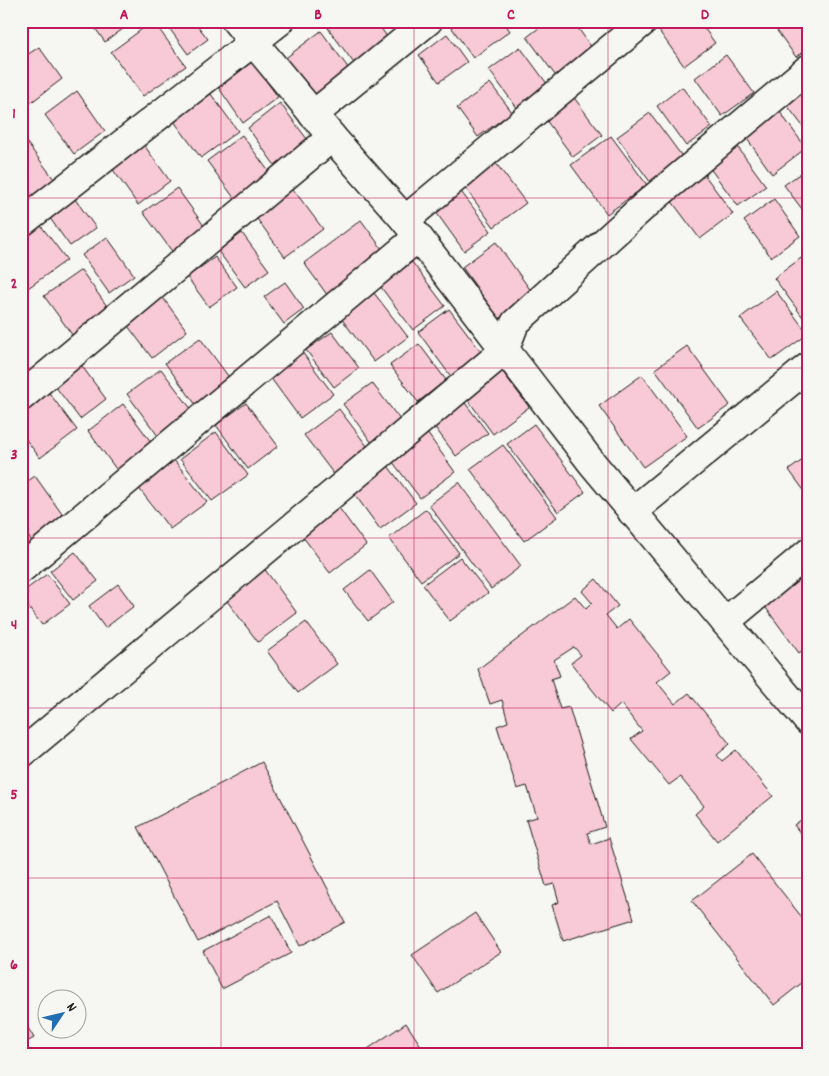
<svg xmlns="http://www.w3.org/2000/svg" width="829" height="1076" viewBox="0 0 829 1076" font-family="Dekko,sans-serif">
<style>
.building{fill:#f8c9d6;stroke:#1c1c1c}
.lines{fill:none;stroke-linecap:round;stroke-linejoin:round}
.street-casing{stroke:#1c1c1c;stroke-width:31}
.street{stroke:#f6f6f2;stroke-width:28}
.grid{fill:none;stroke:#c2185b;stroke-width:1;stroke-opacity:0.55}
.neatline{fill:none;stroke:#c2185b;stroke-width:2}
.grid-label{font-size:16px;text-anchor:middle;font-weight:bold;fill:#c2185b}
</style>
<rect width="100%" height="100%" fill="#f6f6f2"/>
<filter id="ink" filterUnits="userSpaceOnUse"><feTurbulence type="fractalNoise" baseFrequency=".02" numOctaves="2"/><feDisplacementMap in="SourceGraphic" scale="10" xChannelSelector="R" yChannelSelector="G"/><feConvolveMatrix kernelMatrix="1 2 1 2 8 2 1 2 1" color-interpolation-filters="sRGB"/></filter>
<g filter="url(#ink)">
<g class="building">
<polygon points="90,21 134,21 105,42"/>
<polygon points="153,21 186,66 143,96 111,52"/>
<polygon points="164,21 194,21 208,39 188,54"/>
<polygon points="337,21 376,21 390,41 356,66 328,28"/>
<polygon points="447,21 503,21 510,31 473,58"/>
<polygon points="548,21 573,21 595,52 558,79 527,37"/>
<polygon points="673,21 699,21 715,43 684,66 659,31"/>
<polygon points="770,21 808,21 808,49 796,57"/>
<polygon points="321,31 352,73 314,101 283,60"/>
<polygon points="447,34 467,62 439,82 419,55"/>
<polygon points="39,47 62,79 29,104 21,93 21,59"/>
<polygon points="520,47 548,85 517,108 489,70"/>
<polygon points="726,55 754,93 722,116 695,78"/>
<polygon points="248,56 278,97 243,123 214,81"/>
<polygon points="808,82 808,133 783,100"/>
<polygon points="490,83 512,112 478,137 457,108"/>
<polygon points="205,86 238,131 201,158 168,113"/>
<polygon points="682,87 712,127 686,146 657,106"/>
<polygon points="77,91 105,131 74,154 45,115"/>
<polygon points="572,95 602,135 573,157 543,116"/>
<polygon points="280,103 310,143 276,167 248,128"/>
<polygon points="777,108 806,148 772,174 743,133"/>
<polygon points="650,113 684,159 651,183 617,137"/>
<polygon points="21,135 54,179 21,204"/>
<polygon points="242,135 275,180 240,206 207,161"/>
<polygon points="611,136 647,185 607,214 571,165"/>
<polygon points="141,141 170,181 138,205 109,164"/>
<polygon points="734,142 766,186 738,206 706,163"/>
<polygon points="495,162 526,203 494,227 463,185"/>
<polygon points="808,168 808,217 784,185"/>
<polygon points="701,170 733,214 700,239 667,195"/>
<polygon points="290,185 323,229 285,257 252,212"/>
<polygon points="177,188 207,230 174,254 143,212"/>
<polygon points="459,189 491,231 464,251 433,208"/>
<polygon points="69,191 96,228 70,246 44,210"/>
<polygon points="774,199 800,236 771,257 744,221"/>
<polygon points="35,218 67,260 28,288 21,279 21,228"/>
<polygon points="361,220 385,253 328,296 304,263"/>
<polygon points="242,233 269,270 245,287 218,251"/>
<polygon points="107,237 134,275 109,293 82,255"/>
<polygon points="496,242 534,295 500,320 462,267"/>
<polygon points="808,253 808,324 774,278"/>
<polygon points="215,257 237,287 209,307 187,277"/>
<polygon points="412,262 445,306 413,330 380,286"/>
<polygon points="81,270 109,309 73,336 44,296"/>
<polygon points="285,282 304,309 284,324 264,297"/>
<polygon points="776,291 808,334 772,360 740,318"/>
<polygon points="374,293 408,337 374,362 341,318"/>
<polygon points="161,295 187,331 152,358 125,322"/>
<polygon points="449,309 486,358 455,382 418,332"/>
<polygon points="332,332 359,368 334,387 306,350"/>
<polygon points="200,338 234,384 199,409 165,363"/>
<polygon points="419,344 446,380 418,402 390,365"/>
<polygon points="687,346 730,405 698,428 655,369"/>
<polygon points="302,352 333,394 300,418 270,377"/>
<polygon points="79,362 106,399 80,419 52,382"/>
<polygon points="499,367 529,407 493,434 463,393"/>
<polygon points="161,369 195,414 161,440 127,394"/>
<polygon points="642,375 687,436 643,467 599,406"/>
<polygon points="372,383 404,425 375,447 343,404"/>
<polygon points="47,390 77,430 40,458 21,433 21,409"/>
<polygon points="462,399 488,433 456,456 431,422"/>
<polygon points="246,403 278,446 248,469 216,425"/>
<polygon points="123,404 154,446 119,473 88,431"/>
<polygon points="339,409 370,450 336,477 304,435"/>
<polygon points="534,424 585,492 558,512 507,444"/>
<polygon points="425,430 455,472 420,498 389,457"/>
<polygon points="216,432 248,475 212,501 180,459"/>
<polygon points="503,445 557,517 524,541 470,469"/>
<polygon points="808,456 808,496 789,470"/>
<polygon points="174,460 207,502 170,529 138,487"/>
<polygon points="385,462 416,503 380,529 350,488"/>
<polygon points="35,476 67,521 35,545 21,527 21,486"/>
<polygon points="459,482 521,566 491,589 429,505"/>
<polygon points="334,501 366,545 330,573 297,529"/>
<polygon points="426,509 459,553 421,581 389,538"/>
<polygon points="75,552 98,581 73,600 50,571"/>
<polygon points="460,557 488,593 450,621 423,585"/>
<polygon points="263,567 297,613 258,642 224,597"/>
<polygon points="370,570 393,602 368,621 344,590"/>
<polygon points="47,574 70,604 42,625 21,598 21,593"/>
<polygon points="801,575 808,584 808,646 799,653 763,604"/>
<polygon points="596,579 618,606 606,615 617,629 629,619 671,671 657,682 675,704 689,693 730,744 717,755 722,761 736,750 773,796 717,841 695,814 704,806 680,777 669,785 631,739 642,731 621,704 611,713 571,663 581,655 574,647 554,660 560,676 551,679 560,709 569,707 605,827 587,833 591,844 609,838 634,919 563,941 552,905 559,902 554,884 546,886 526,820 537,817 527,786 517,789 497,726 508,722 502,700 490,704 478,669 575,596 586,609 592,603 582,591"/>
<polygon points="118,584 134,606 105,628 89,606"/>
<polygon points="306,622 337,664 298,693 267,651"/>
<polygon points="262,762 345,922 300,946 277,901 198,942 138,827"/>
<polygon points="808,815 808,843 794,825"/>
<polygon points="752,854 808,925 808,978 774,1005 692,901"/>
<polygon points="475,913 501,952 438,993 412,955"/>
<polygon points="271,915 291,953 222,989 203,951"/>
<polygon points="21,1016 34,1038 21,1045"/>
<polygon points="406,1023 427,1055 359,1055"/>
</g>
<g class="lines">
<defs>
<g id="street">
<polyline points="236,21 332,137 405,220 592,463 808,721"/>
<polyline points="313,115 428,21"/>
<polyline points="405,220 644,21"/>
<polyline points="21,223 280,21"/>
<polyline points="21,397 332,137"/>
<polyline points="632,512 808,367"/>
<polyline points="21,569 418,237"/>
<polyline points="725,622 808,553"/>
<polyline points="21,754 504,351 515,323 643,207 808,69"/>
</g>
</defs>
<use href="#street" class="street-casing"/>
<use href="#street" class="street"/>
</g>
</g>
<path class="grid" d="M221 21V1055M414 21V1055M608 21V1055M21 198H808M21 368H808M21 538H808M21 708H808M21 878H808"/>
<rect width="829" height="1076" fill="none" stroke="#f6f6f2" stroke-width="55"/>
<g transform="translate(62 1014) rotate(55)"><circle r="24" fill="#f6f6f2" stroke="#9f9f9c"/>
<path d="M0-4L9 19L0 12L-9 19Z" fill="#1f6fb2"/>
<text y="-8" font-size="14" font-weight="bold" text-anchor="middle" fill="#1c1c1c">N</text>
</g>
<rect x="28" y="28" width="774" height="1020" class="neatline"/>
<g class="grid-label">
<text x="124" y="19">A</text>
<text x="318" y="19">B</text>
<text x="511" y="19">C</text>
<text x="705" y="19">D</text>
<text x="14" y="118">1</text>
<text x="14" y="288">2</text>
<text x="14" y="459">3</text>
<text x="14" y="629">4</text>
<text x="14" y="799">5</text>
<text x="14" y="969">6</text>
</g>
</svg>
